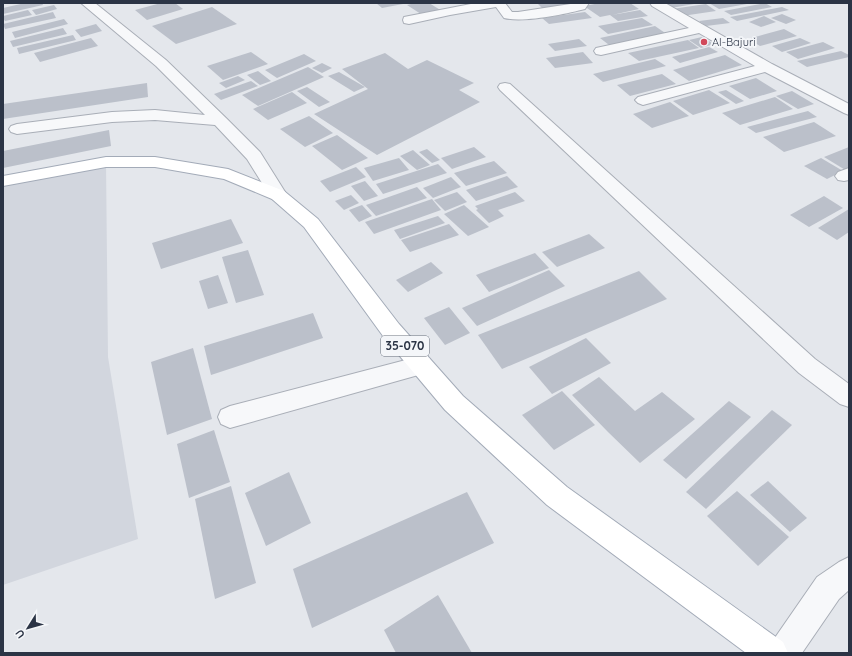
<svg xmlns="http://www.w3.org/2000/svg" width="852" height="656" viewBox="0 0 852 656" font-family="Quicksand,sans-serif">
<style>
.built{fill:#d2d6de}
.building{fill:#bbc0ca}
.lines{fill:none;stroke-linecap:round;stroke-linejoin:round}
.minor-casing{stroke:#a9aeb7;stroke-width:2}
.major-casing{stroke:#a3abb8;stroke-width:2}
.minor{fill:#f7f8fa;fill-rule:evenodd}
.major{fill:#fff;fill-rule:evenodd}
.poi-dot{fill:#d1495b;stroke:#f4f6f9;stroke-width:1.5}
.labels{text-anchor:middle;stroke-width:4;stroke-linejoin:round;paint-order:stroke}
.far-poi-label{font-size:11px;fill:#2b3445;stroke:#f4f6f9;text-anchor:start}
.shield{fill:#f4f6f9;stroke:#676e7b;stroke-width:1}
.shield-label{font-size:12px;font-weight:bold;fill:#2b3445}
</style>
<rect width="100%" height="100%" fill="#e4e7ec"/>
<polygon class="built" points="106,162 108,357 138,539 3,585 3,181"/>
<g class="building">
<polygon points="25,3 42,3 43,5 3,14 3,8"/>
<polygon points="161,3 175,3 183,9 147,20 135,10"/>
<polygon points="376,3 403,3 403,4 382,8"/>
<polygon points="415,3 429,3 442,11 424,16 407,5"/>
<polygon points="537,3 573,3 576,6 545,11"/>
<polygon points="600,3 630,3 639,9 612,15 640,10 648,16 618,21 610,15 600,17 584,6"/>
<polygon points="665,3 693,3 694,4 671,8"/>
<polygon points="709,3 747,3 747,4 719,9"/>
<polygon points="765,3 772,7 731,15 724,11"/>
<polygon points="706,4 716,11 682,16 672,9"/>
<polygon points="54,5 57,9 36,15 32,10"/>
<polygon points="212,7 237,24 176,44 152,26"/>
<polygon points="782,7 789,10 737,21 730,17"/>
<polygon points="28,10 32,15 5,21 3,18 3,16"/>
<polygon points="53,12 56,18 5,29 3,24"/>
<polygon points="585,12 592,18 549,24 542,18"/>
<polygon points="782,14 796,20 786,24 771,18"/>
<polygon points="764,16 776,22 761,27 749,22"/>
<polygon points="642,18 653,25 608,34 598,26"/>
<polygon points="723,18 730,23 706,26 699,21"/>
<polygon points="64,19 68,24 15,38 12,32"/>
<polygon points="96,24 102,31 81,37 75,30"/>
<polygon points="655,26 668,35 613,48 600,38"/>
<polygon points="63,28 67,34 13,47 10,41"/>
<polygon points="784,29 797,36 760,46 748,39"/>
<polygon points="73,35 76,40 19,54 17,48"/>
<polygon points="702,37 714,44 701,48 689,40"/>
<polygon points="91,38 98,46 40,62 34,53"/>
<polygon points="800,38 811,43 782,52 772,46"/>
<polygon points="579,39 587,46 555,51 548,44"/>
<polygon points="688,40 699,48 639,61 628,53"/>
<polygon points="823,42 835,48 798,59 786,52"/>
<polygon points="709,47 718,52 680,63 672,57"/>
<polygon points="841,51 849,55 849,57 807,67 797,61"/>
<polygon points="251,52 268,64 223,80 207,66"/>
<polygon points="583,52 593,63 555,68 546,58"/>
<polygon points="385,53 408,69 427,60 474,83 459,90 480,102 377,155 314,114 368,89 342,69"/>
<polygon points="304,54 316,61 277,78 265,70"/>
<polygon points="725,55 742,65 689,81 673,70"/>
<polygon points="655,59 666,66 603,82 593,74"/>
<polygon points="322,63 332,68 322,73 312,68"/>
<polygon points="308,67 324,77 258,106 242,95"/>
<polygon points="258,71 271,81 260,85 247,75"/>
<polygon points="339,72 365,87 354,92 328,76"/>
<polygon points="662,74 676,84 630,96 617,85"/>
<polygon points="238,76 245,80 226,88 219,83"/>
<polygon points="756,78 777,91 750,99 729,86"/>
<polygon points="251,81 258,86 221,100 214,94"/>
<polygon points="147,83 148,97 3,119 3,104"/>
<polygon points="307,87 330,102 319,107 297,91"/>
<polygon points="709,90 730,103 693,115 673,101"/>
<polygon points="726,90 744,101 736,104 718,92"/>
<polygon points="792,91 814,104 798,109 776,96"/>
<polygon points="292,92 307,103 268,120 253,109"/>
<polygon points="775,97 793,109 740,125 722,113"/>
<polygon points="670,102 689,116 652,128 633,114"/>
<polygon points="808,111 817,117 756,133 747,127"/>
<polygon points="309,116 333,133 305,147 280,129"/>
<polygon points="814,122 836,136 784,152 763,137"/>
<polygon points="109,130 111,146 3,168 3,151"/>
<polygon points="337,135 368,158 342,170 312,146"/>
<polygon points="474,147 486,157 452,169 441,158"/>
<polygon points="849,147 849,170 847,171 824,157"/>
<polygon points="427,149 440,160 432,163 419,152"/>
<polygon points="413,150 430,165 417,170 400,156"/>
<polygon points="399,158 409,170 373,181 364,168"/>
<polygon points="821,158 843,171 827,179 804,166"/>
<polygon points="494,161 507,173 466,186 454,173"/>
<polygon points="438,164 447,173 383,194 376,184"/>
<polygon points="356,167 366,177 330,192 320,181"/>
<polygon points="507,176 518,187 476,201 466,190"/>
<polygon points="451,177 461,187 433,198 423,188"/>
<polygon points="365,181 378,196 364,201 351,186"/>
<polygon points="417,187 427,198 376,216 366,205"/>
<polygon points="457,192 467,202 445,211 434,200"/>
<polygon points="515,192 525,201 498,210 504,216 489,223 476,210 478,209 475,206"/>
<polygon points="351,195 359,203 344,210 335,201"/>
<polygon points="824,196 843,208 809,227 790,215"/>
<polygon points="432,199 441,210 374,234 365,222"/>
<polygon points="362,205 372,216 359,222 349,210"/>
<polygon points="464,205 489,227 468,236 444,214"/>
<polygon points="849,209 849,232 837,240 818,228"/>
<polygon points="438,216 445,223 400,239 394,230"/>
<polygon points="231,219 243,243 161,269 152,243"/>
<polygon points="449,224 459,235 410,252 401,240"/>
<polygon points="589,234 605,248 557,267 542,252"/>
<polygon points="248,250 264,295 236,303 222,257"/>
<polygon points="535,253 549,268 489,292 476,275"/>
<polygon points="431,262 443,273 408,292 396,280"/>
<polygon points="549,270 565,286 477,326 462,308"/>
<polygon points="639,271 667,299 502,369 478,335"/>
<polygon points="218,275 228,303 208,309 199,281"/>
<polygon points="449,307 470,333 445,345 424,318"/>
<polygon points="313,313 323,338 211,375 204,346"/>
<polygon points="586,338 611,363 552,394 529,367"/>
<polygon points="193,348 212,419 167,435 151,362"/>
<polygon points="599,377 635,411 662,392 695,419 640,463 608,432 572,395"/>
<polygon points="562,391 595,425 554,450 522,415"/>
<polygon points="729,401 751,417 686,479 663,460"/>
<polygon points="772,410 792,425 706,509 686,492"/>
<polygon points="214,430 230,482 189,498 177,444"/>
<polygon points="289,472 311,523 266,546 245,493"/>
<polygon points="768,481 807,518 790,532 750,495"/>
<polygon points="231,486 256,583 215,599 195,499"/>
<polygon points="737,491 789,537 758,566 707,516"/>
<polygon points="467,492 494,543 312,628 293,569"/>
<polygon points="438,595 472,653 396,653 384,630"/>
</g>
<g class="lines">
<defs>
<g id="minor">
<polygon points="81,3 95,3 166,60 226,118 260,152 287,195 284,199 278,201 272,199 247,159 215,125 155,120 112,122 17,134 11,132 9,129 11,126 17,124 112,112 155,110 205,115 156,66"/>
<path d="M476 3H505L512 12H518L577 3H589L585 9C566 14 523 23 504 18L496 7 450 15 409 24 404 23 403 20 404 17 409 16Z"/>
<polygon points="650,3 665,3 772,64 849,104 849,115 844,113 765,72 643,105 638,103 635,100 638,97 755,66 699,33 601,55 596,54 594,51 596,48 689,28 652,6"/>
<polygon points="505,83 510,84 815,359 849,384 849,407 840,404 799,373 500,90 498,87 500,84"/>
<polygon points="849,168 849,180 844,181 838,180 835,176 838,172"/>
<polygon points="421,356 429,358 433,365 429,372 230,428 221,424 218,417 221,410 230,406"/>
<polygon points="849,557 849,590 839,599 802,653 767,653 772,642 817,577 839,562"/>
</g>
<polygon id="major" points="106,157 155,157 228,169 284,191 318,219 399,324 463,396 567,487 783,642 788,653 746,653 547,505 445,410 383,336 304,227 272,199 224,179 155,167 106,167 3,186 3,176"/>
</defs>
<use href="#minor" class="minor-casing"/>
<use href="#major" class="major-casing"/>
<use href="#minor" class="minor"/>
<use href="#major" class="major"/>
</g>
<circle class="poi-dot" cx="704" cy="42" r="4"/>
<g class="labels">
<g class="far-poi-label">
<text x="712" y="46">Al-Bajuri</text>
</g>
<rect class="shield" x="381" y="336" width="48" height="20" rx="3"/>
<g class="shield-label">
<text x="405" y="350">35-070</text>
</g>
</g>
<rect width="852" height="656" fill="none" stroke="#2b3445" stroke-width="8"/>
<g transform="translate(28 628) rotate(233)" stroke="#f4f6f9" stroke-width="3" paint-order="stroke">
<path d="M0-3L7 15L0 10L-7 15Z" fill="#2b3445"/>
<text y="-6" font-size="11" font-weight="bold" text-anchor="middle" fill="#2b3445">U</text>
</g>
</svg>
